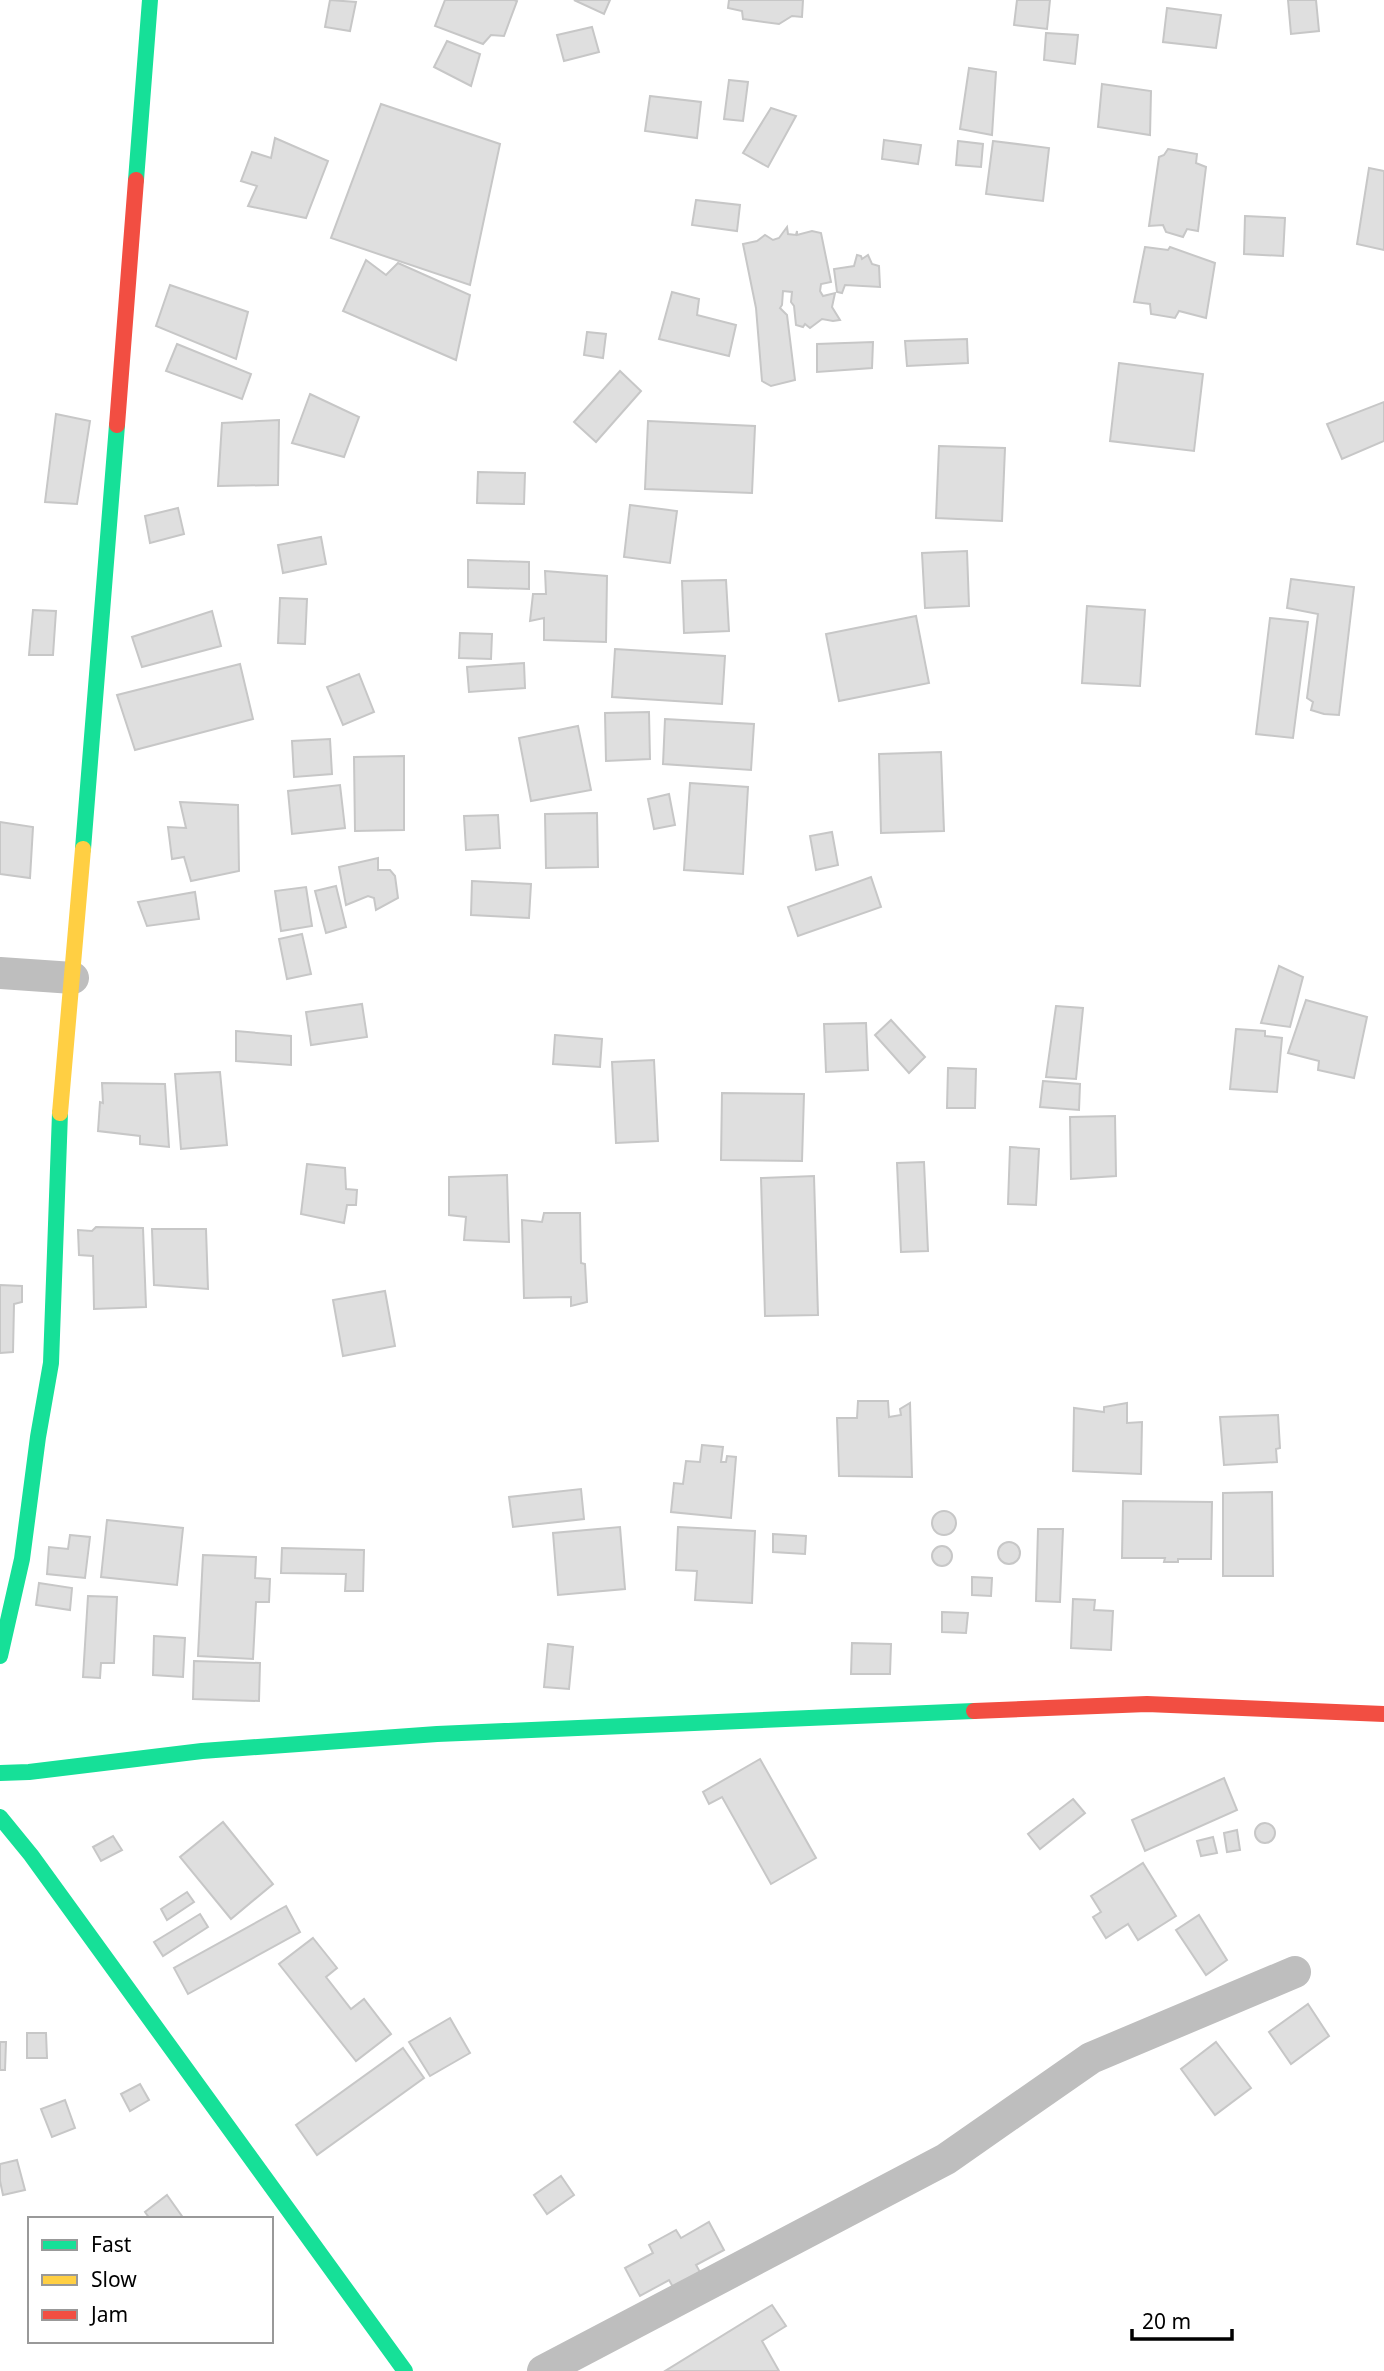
<svg xmlns="http://www.w3.org/2000/svg" width="1384" height="2371" viewBox="0 0 1384 2371" font-family="'Noto Sans',sans-serif">
<style>
.building{fill:#dfdfdf;stroke:#c7c7c7;stroke-width:2}
.lines{fill:none;stroke-linecap:round;stroke-linejoin:round}
.street{stroke:#bebebe;stroke-width:32}
.fast{stroke:#16e098;stroke-width:16}
.slow{stroke:#ffcf43;stroke-width:16}
.jam{stroke:#f24e42;stroke-width:16}
</style>
<rect width="100%" height="100%" fill="#fff"/>
<g class="building">
<polygon points="330,0 356,2 350,31 325,27"/>
<polygon points="445,0 514,0 517,1 504,36 491,35 483,44 435,26"/>
<polygon points="574,0 610,0 604,14"/>
<polygon points="729,0 803,0 802,17 792,16 779,24 743,19 742,11 728,8"/>
<polygon points="1017,0 1050,0 1047,29 1014,25"/>
<polygon points="1288,0 1316,0 1319,31 1291,34"/>
<polygon points="1167,8 1221,15 1216,48 1163,42"/>
<polygon points="592,27 599,52 564,61 557,35"/>
<polygon points="1046,33 1078,35 1075,64 1044,60"/>
<polygon points="447,41 480,54 471,86 434,67"/>
<polygon points="969,68 996,72 992,135 960,129"/>
<polygon points="729,80 748,82 743,121 724,119"/>
<polygon points="1102,84 1151,91 1150,135 1098,127"/>
<polygon points="650,96 701,102 697,138 645,131"/>
<polygon points="381,104 500,144 470,285 331,238"/>
<polygon points="771,108 796,116 768,167 743,153"/>
<polygon points="275,138 328,161 306,218 248,206 257,186 241,181 252,152 271,158"/>
<polygon points="884,140 921,145 918,164 882,159"/>
<polygon points="958,141 983,144 981,167 956,165"/>
<polygon points="993,141 1049,148 1043,201 986,194"/>
<polygon points="1168,149 1197,154 1196,163 1206,167 1198,231 1187,229 1183,237 1166,232 1163,225 1149,226 1159,157 1164,155"/>
<polygon points="1369,168 1384,171 1384,250 1357,244"/>
<polygon points="696,200 740,205 737,231 692,225"/>
<polygon points="1245,216 1285,218 1283,256 1244,254"/>
<polygon points="787,227 788,234 796,235 797,231 797,235 812,231 821,233 831,282 821,284 820,291 823,296 835,293 832,307 840,320 833,321 822,319 810,328 805,324 803,327 796,325 794,306 791,302 792,292 783,291 782,305 780,308 787,315 795,380 771,386 762,381 756,308 743,244 757,241 765,235 773,240 779,238"/>
<polygon points="1145,247 1168,250 1170,247 1215,263 1206,318 1179,311 1175,318 1151,314 1150,304 1134,302"/>
<polygon points="857,255 861,256 862,259 868,255 872,264 879,266 880,287 845,285 842,293 837,292 834,269 854,266"/>
<polygon points="366,260 386,275 398,263 470,295 456,360 343,311"/>
<polygon points="170,285 248,312 236,359 156,326"/>
<polygon points="672,292 699,299 697,315 736,325 729,356 659,339"/>
<polygon points="587,332 606,334 603,358 584,355"/>
<polygon points="967,339 968,363 907,366 905,341"/>
<polygon points="873,342 872,368 817,372 817,344"/>
<polygon points="177,344 251,374 242,399 166,371"/>
<polygon points="1119,363 1203,374 1194,451 1110,441"/>
<polygon points="620,371 641,391 596,442 574,422"/>
<polygon points="310,394 359,417 344,457 292,443"/>
<polygon points="1384,402 1384,441 1342,459 1327,424"/>
<polygon points="56,414 90,421 77,504 45,502"/>
<polygon points="279,420 278,485 218,486 222,423"/>
<polygon points="648,421 755,426 752,493 645,489"/>
<polygon points="939,446 1005,448 1002,521 936,518"/>
<polygon points="478,472 525,473 524,504 477,503"/>
<polygon points="630,505 677,511 670,563 624,557"/>
<polygon points="178,508 184,534 150,543 145,516"/>
<polygon points="321,537 326,564 283,573 278,545"/>
<polygon points="967,551 969,606 925,608 922,553"/>
<polygon points="468,560 529,562 529,589 468,587"/>
<polygon points="545,571 607,576 606,642 544,640 544,618 530,621 533,594 546,594"/>
<polygon points="1291,579 1354,587 1339,715 1324,714 1311,710 1313,702 1307,698 1318,614 1287,608"/>
<polygon points="726,580 729,631 684,633 682,581"/>
<polygon points="280,598 307,599 305,644 278,643"/>
<polygon points="1087,606 1145,610 1140,686 1082,683"/>
<polygon points="33,610 56,611 53,655 29,655"/>
<polygon points="212,611 221,646 142,667 132,637"/>
<polygon points="916,616 929,683 839,701 826,634"/>
<polygon points="1270,618 1308,622 1293,738 1256,734"/>
<polygon points="460,633 492,634 491,659 459,658"/>
<polygon points="615,649 725,656 722,704 612,697"/>
<polygon points="524,663 525,688 469,692 467,667"/>
<polygon points="240,664 253,719 135,750 117,695"/>
<polygon points="359,674 374,712 343,725 327,687"/>
<polygon points="649,712 650,759 606,761 605,713"/>
<polygon points="665,719 754,724 751,770 663,764"/>
<polygon points="578,726 591,790 531,801 519,738"/>
<polygon points="330,739 332,774 294,777 292,741"/>
<polygon points="941,752 944,831 881,833 879,754"/>
<polygon points="404,756 404,830 355,831 354,757"/>
<polygon points="690,783 748,787 743,874 684,870"/>
<polygon points="340,785 345,828 292,834 288,791"/>
<polygon points="669,794 675,825 654,829 648,799"/>
<polygon points="180,802 238,805 239,871 191,881 184,857 172,859 168,827 186,828"/>
<polygon points="597,813 598,867 546,868 545,814"/>
<polygon points="498,815 500,848 466,850 464,816"/>
<polygon points="0,822 33,827 30,878 0,874"/>
<polygon points="832,832 838,865 816,870 810,836"/>
<polygon points="378,858 378,870 390,870 395,876 398,898 376,910 374,898 368,896 346,905 339,867"/>
<polygon points="871,877 881,907 798,936 788,907"/>
<polygon points="472,881 531,884 529,918 471,915"/>
<polygon points="336,886 346,927 326,933 315,891"/>
<polygon points="306,887 312,926 281,931 275,891"/>
<polygon points="195,892 199,919 147,926 138,902"/>
<polygon points="302,934 311,974 287,979 279,939"/>
<polygon points="1279,966 1303,977 1290,1027 1261,1023"/>
<polygon points="1306,1000 1367,1017 1354,1078 1318,1070 1319,1061 1288,1053"/>
<polygon points="362,1004 367,1037 311,1045 306,1012"/>
<polygon points="1056,1006 1083,1008 1076,1079 1046,1077"/>
<polygon points="891,1020 925,1057 909,1073 875,1035"/>
<polygon points="866,1023 868,1070 826,1072 824,1024"/>
<polygon points="1236,1029 1265,1031 1265,1036 1282,1038 1277,1092 1230,1089"/>
<polygon points="236,1031 291,1036 291,1065 236,1061"/>
<polygon points="555,1035 602,1039 600,1067 553,1064"/>
<polygon points="654,1060 658,1141 616,1143 612,1062"/>
<polygon points="948,1068 976,1069 975,1108 947,1108"/>
<polygon points="220,1072 227,1145 181,1149 175,1074"/>
<polygon points="1043,1081 1080,1084 1079,1110 1040,1107"/>
<polygon points="102,1083 165,1084 169,1147 140,1144 140,1136 98,1131 100,1102 103,1103"/>
<polygon points="722,1093 804,1094 802,1161 721,1160"/>
<polygon points="1115,1116 1116,1176 1071,1179 1070,1117"/>
<polygon points="1010,1147 1039,1149 1036,1205 1008,1204"/>
<polygon points="924,1162 928,1251 901,1252 897,1163"/>
<polygon points="307,1164 345,1168 346,1189 357,1190 356,1205 347,1205 344,1223 301,1214"/>
<polygon points="507,1175 509,1242 464,1240 466,1217 449,1215 449,1177"/>
<polygon points="814,1176 818,1315 765,1316 761,1178"/>
<polygon points="544,1213 580,1213 581,1263 585,1264 587,1302 571,1306 571,1297 524,1298 522,1220 542,1222"/>
<polygon points="96,1227 143,1228 146,1307 94,1309 93,1256 79,1255 78,1230 92,1231"/>
<polygon points="152,1229 206,1229 208,1289 154,1285"/>
<polygon points="0,1285 22,1286 22,1302 14,1304 13,1352 0,1353"/>
<polygon points="385,1291 395,1346 343,1356 333,1300"/>
<polygon points="858,1401 888,1401 889,1417 901,1415 900,1409 910,1403 912,1477 839,1476 837,1418 857,1418"/>
<polygon points="1127,1403 1127,1423 1142,1422 1141,1474 1073,1471 1074,1408 1104,1412 1104,1407"/>
<polygon points="1278,1415 1280,1448 1276,1449 1277,1462 1224,1465 1220,1417"/>
<polygon points="702,1445 723,1447 721,1462 726,1462 727,1456 736,1457 731,1518 671,1512 674,1483 683,1484 686,1461 700,1462"/>
<polygon points="581,1489 584,1519 513,1527 509,1497"/>
<polygon points="1272,1492 1273,1576 1223,1576 1223,1493"/>
<polygon points="1123,1501 1212,1502 1211,1559 1178,1559 1178,1562 1164,1562 1165,1558 1122,1558"/>
<circle cx="944" cy="1523" r="12"/>
<polygon points="107,1520 183,1528 177,1585 101,1577"/>
<polygon points="620,1527 625,1589 558,1595 553,1533"/>
<polygon points="678,1527 755,1531 752,1603 695,1600 697,1571 676,1570"/>
<polygon points="1038,1529 1063,1529 1060,1602 1036,1601"/>
<polygon points="773,1534 806,1536 805,1554 773,1552"/>
<polygon points="70,1535 90,1537 85,1578 47,1574 49,1547 68,1549"/>
<circle cx="1009" cy="1553" r="11"/>
<circle cx="942" cy="1556" r="10"/>
<polygon points="282,1548 364,1550 363,1591 345,1591 346,1574 281,1573"/>
<polygon points="203,1555 256,1557 255,1578 270,1579 269,1602 256,1602 253,1659 198,1656"/>
<polygon points="972,1577 992,1578 991,1596 972,1595"/>
<polygon points="39,1583 72,1588 70,1610 36,1605"/>
<polygon points="88,1596 117,1597 114,1663 101,1663 100,1678 83,1677"/>
<polygon points="1073,1599 1095,1600 1094,1610 1113,1611 1111,1650 1071,1648"/>
<polygon points="942,1612 968,1613 966,1633 942,1632"/>
<polygon points="154,1636 185,1638 183,1677 153,1675"/>
<polygon points="852,1643 891,1644 890,1674 851,1674"/>
<polygon points="548,1644 573,1647 569,1689 544,1687"/>
<polygon points="194,1661 260,1663 259,1701 193,1699"/>
<polygon points="760,1759 816,1858 771,1884 722,1797 709,1804 703,1792"/>
<polygon points="1224,1778 1237,1810 1145,1851 1132,1820"/>
<polygon points="1073,1799 1085,1813 1040,1849 1028,1834"/>
<polygon points="223,1822 273,1884 231,1919 180,1857"/>
<circle cx="1265" cy="1833" r="10"/>
<polygon points="1237,1830 1240,1850 1227,1852 1224,1833"/>
<polygon points="113,1836 122,1850 101,1861 93,1847"/>
<polygon points="1213,1837 1217,1853 1201,1856 1197,1841"/>
<polygon points="1143,1863 1176,1916 1138,1940 1128,1924 1106,1938 1093,1917 1101,1912 1091,1896"/>
<polygon points="187,1892 194,1902 167,1920 161,1909"/>
<polygon points="286,1906 300,1932 188,1994 174,1968"/>
<polygon points="200,1914 208,1927 163,1956 154,1942"/>
<polygon points="1199,1915 1227,1960 1206,1975 1176,1930"/>
<polygon points="313,1938 337,1968 326,1977 351,2009 364,1999 391,2034 356,2061 279,1964"/>
<polygon points="1308,2004 1329,2036 1291,2064 1269,2032"/>
<polygon points="450,2018 470,2053 430,2076 409,2042"/>
<polygon points="27,2033 46,2033 47,2058 27,2058"/>
<polygon points="0,2042 6,2042 5,2070 0,2070"/>
<polygon points="1216,2042 1251,2088 1215,2115 1181,2069"/>
<polygon points="403,2048 424,2078 317,2155 296,2125"/>
<polygon points="140,2084 149,2100 130,2111 121,2094"/>
<polygon points="65,2100 75,2128 52,2137 41,2109"/>
<polygon points="17,2160 25,2190 3,2195 0,2181 0,2164"/>
<polygon points="561,2176 574,2195 547,2214 534,2195"/>
<polygon points="167,2195 184,2219 150,2219 145,2212"/>
<polygon points="709,2222 724,2250 696,2265 700,2272 673,2287 669,2280 640,2296 625,2268 653,2253 649,2245 676,2230 681,2238"/>
<polygon points="772,2305 786,2326 762,2341 779,2371 665,2371"/>
</g>
<g class="lines">
<g class="street">
<polyline points="0,973 73,978"/>
<polyline points="543,2371 946,2159 1091,2058 1295,1972"/>
</g>
<g class="fast">
<polyline points="136,180 150,0"/>
<polyline points="83,849 117,425"/>
<polyline points="0,1656 22,1559 38,1437 51,1363 60,1113"/>
<polyline points="0,1773 29,1772 202,1751 437,1734 974,1711"/>
<polyline points="0,1817 31,1855 405,2371"/>
</g>
<polyline class="slow" points="60,1113 83,849"/>
<g class="jam">
<polyline points="117,425 136,180"/>
<polyline points="974,1711 1147,1704 1384,1714"/>
</g>
</g>
<rect x="28" y="2217" width="245" height="126" fill="#ffffff" stroke="#999999" stroke-width="2"/>
<rect x="42" y="2240" width="35" height="10" fill="#16e098" stroke="#999999" stroke-width="2"/>
<text x="91" y="2252" font-size="21" fill="#000000">Fast</text>
<rect x="42" y="2275" width="35" height="10" fill="#ffcf43" stroke="#999999" stroke-width="2"/>
<text x="91" y="2287" font-size="21" fill="#000000">Slow</text>
<rect x="42" y="2310" width="35" height="10" fill="#f24e42" stroke="#999999" stroke-width="2"/>
<text x="91" y="2322" font-size="21" fill="#000000">Jam</text>
<path d="M1132 2329v10h100v-10" fill="none" stroke="#000000" stroke-width="3.5"/>
<text x="1142" y="2329" font-size="21" fill="#000000" stroke="#ffffff" stroke-width="5" paint-order="stroke">20 m</text>
</svg>
